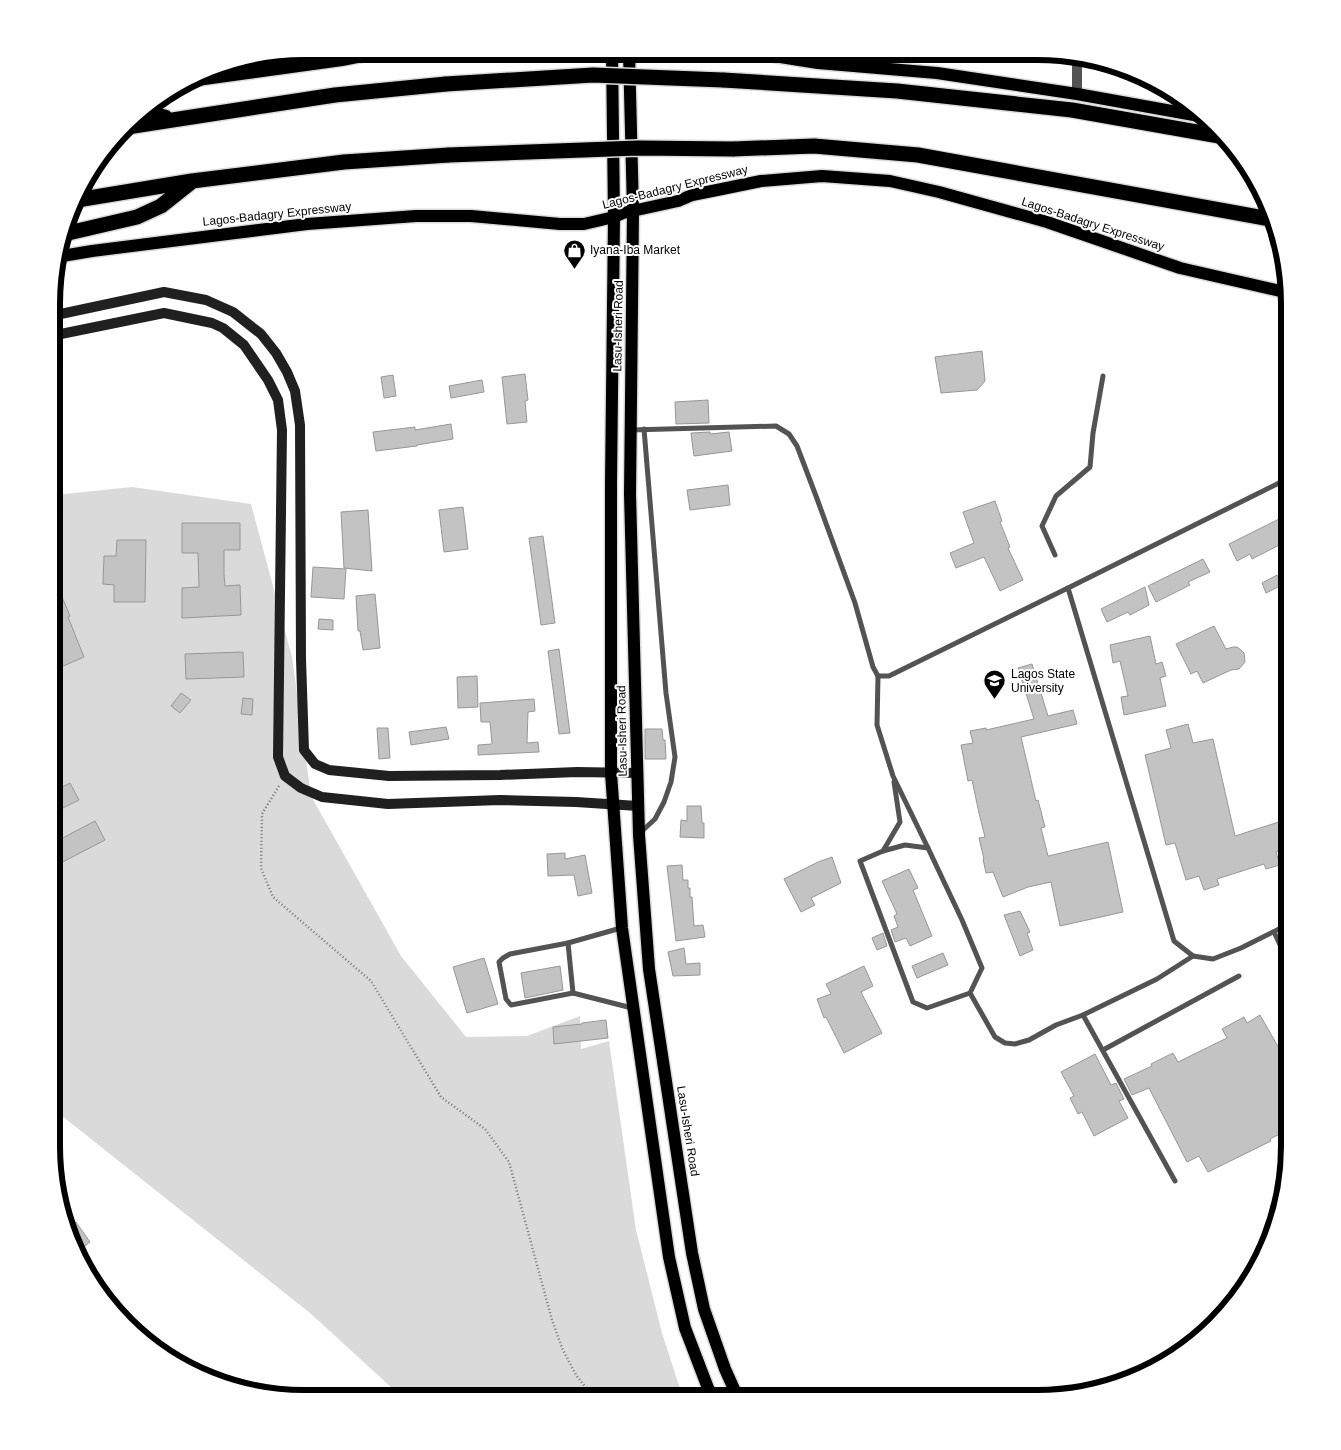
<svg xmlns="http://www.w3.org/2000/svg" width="1341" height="1450" viewBox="0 0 1341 1450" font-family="Helvetica,sans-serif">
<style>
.green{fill:#dadada}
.building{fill:#c3c3c3;stroke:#979797}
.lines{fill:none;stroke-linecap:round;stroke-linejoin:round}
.primary-casing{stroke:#dbdbdb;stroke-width:15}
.highway-casing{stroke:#dbdbdb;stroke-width:18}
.path{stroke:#757575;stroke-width:2.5;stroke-dasharray:1 2.5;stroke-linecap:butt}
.lane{stroke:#535353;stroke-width:5}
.street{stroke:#535353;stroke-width:10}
.secondary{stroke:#202020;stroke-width:10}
.primary{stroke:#000;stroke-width:12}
.highway{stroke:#000;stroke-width:15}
.highway-bridge-casing{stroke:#dbdbdb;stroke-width:18;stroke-linecap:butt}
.highway-bridge{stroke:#000;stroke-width:15}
.labels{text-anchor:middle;stroke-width:4;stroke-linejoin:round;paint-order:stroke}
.street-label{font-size:12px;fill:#000;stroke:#fff}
.poi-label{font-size:12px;fill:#000;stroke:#fff;text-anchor:start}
.rim{fill:none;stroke:#000;stroke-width:6}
</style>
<rect width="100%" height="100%" fill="#fff"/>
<polygon class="green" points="132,487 251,504 292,657 311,796 401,956 466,1037 527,1036 580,1016 581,1049 609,1041 636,1230 662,1333 683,1398 403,1398 310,1313 52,1108 55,495"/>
<g class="building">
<polygon points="982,351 985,381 977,390 941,393 935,357"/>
<polygon points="525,374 528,400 525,401 527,422 507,424 502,377"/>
<polygon points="393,375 396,396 384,398 381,377"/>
<polygon points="482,380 484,392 451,398 449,386"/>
<polygon points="708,400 709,423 676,424 675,402"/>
<polygon points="451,424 453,439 417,445 417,446 376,451 373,432 415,427 415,430"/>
<polygon points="710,432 710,434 729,432 732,451 694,456 691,433"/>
<polygon points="728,485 730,505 690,510 687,490"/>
<polygon points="995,501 1002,521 1000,522 1010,547 1008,548 1023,580 1000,591 984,557 956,568 950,553 974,543 963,512"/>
<polygon points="463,507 468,549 444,552 439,510"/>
<polygon points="368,510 372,571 344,568 341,512"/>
<polygon points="1289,514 1289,540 1252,559 1250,554 1237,561 1229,544"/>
<polygon points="182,523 240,523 240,550 224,550 224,574 225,586 240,585 241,615 182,618 182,588 199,587 198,553 182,553"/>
<polygon points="543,536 555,623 541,625 529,538"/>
<polygon points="117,540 146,540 145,602 114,602 114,585 103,584 104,556 116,556"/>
<polygon points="1203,559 1210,572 1188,582 1190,585 1156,602 1148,586"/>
<polygon points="313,567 346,569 344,599 311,597"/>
<polygon points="1277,575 1282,585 1266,593 1262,583"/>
<polygon points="55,580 70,616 68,617 84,657 54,670"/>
<polygon points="1145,587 1149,605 1130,615 1128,612 1107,622 1101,609"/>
<polygon points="375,594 380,648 363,650 360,631 358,631 356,596"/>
<polygon points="319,619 333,620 333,630 318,629"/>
<polygon points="1214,626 1226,649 1233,647 1237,647 1241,650 1244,653 1245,662 1239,669 1231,670 1203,683 1197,671 1191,674 1176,644"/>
<polygon points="1150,636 1156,664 1162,662 1166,676 1160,678 1166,706 1124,715 1121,697 1128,696 1120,661 1113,663 1110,645"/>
<polygon points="559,649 570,733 559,734 548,651"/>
<polygon points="243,652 244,677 186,679 185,654"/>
<polygon points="1032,664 1048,716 1073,710 1077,724 1021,737 1036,801 1038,800 1045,827 1041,828 1048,856 1108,842 1123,912 1060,926 1051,882 1028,887 1003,897 993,872 986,873 983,859 984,859 979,838 985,837 979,813 972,780 968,781 961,745 973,743 970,731 986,728 986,730 1034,719 1018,668"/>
<polygon points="477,676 478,707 458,708 457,677"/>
<polygon points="181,693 191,700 180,713 171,706"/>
<polygon points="243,698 253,699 252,715 241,714"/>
<polygon points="534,699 535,711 528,712 527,743 538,742 539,752 478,755 478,745 492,744 490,722 481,722 480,703"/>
<polygon points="1188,724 1193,743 1213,739 1235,836 1285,820 1289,832 1289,848 1276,852 1280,865 1266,869 1264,864 1217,879 1219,885 1204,890 1199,876 1186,880 1175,843 1166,845 1145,755 1171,748 1166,730"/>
<polygon points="446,727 449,739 411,745 409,732"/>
<polygon points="377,728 388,728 390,758 379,759"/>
<polygon points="645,729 662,729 663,740 665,740 666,759 645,759"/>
<polygon points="70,783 79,800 53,813 54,791"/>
<polygon points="687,806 701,806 702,823 704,823 704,838 680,837 681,820 687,821"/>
<polygon points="95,821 105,840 53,867 53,843"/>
<polygon points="565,853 565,859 585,855 592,893 578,896 574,875 548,876 547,854"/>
<polygon points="832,857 841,883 811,898 815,905 801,912 784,879 818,862"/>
<polygon points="682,865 683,880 688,880 688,888 690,888 690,897 692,897 694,926 703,925 705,937 676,941 667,866"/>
<polygon points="909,869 918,888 913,890 932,936 910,946 906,938 895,942 891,930 898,927 894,916 897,914 882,881"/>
<polygon points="1020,911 1030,932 1027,933 1033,950 1020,956 1004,915"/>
<polygon points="883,933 887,946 877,950 872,938"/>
<polygon points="684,948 686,964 700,963 700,975 673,976 668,952"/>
<polygon points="943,953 948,965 917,978 912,966"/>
<polygon points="484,958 498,1004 467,1013 453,967"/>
<polygon points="560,966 563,990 525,998 521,973"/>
<polygon points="864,966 873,986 861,992 882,1033 844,1053 826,1017 824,1018 817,999 831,994 826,984"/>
<polygon points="1260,1015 1289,1066 1289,1129 1270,1139 1271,1141 1208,1172 1199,1156 1187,1162 1149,1088 1132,1095 1124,1079 1152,1066 1151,1064 1173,1053 1178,1062 1227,1038 1222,1029 1244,1017 1247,1023"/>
<polygon points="606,1020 608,1038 554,1044 553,1027 582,1024 582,1023"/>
<polygon points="1095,1054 1111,1085 1116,1083 1124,1099 1119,1101 1128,1118 1094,1136 1082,1112 1078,1114 1070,1098 1074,1096 1061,1072"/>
<polygon points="76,1222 90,1242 77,1252 66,1230"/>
</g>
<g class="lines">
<defs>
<g id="primary">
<polyline points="612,52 614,217 611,483 611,773 622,928 669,1257 685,1328 708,1388 713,1398"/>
<polyline points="629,52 633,211 630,494 639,835 649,969 692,1253 704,1309 725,1369 738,1398"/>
<polyline points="749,52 818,63 937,73 1077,94 1205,117"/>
<polyline points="197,80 342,60 387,51"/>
<polyline points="56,257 92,251 307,224 416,216 471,216 560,224 584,224 614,217 623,213 678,201 692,195 722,189 761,181 822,176 890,181 939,192 1047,222 1180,268 1289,293"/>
</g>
<g id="highway">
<polyline points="723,80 897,91 1072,110 1225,137"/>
<polyline points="141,112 165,117"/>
<polyline points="127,127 335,95 446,84"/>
<polyline points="733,149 814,146 918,155 1275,220"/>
<polyline points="77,200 192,181 344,162 449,155"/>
<polyline points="64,234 137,217 161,206 190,183"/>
</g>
</defs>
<use href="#primary" class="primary-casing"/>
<use href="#highway" class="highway-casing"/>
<polyline class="path" points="279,786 262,814 261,868 273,897 371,981 441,1097 485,1129 509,1162 552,1320 562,1348 576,1375 594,1398"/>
<g class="lane">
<polyline points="631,430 776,426 789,434 797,446 816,496 855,603 873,667 878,676 889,676 1068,588"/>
<polyline points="1289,478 1068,588 1174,941 1193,956 1213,959 1241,948 1289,924"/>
<polyline points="1055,555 1042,526 1056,496 1090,467 1093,433 1103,376"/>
<polyline points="878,676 877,725 893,776 928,848"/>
<polyline points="641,832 655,819 664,802 671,782 675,757 666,693 644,429"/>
<polyline points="883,851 900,822 894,782"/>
<polyline points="621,928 568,943 573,993 632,1008"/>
<polyline points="1274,932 1289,964"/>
<polyline points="568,943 510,954 503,958 499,962 506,999 511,1005 573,993"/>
<polyline points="970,993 982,968 962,920 928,848 905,845 883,851 860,861 913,1002 927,1008 970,993 995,1037 1005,1043 1015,1044 1029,1040 1056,1025 1083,1015 1157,979 1193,956"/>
<polyline points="1083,1015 1175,1181"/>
<polyline points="1103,1050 1239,976"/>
</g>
<polyline class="street" points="1077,56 1077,94"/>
<g class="secondary">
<polyline points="56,315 164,292 206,300 233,312 261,334 276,353 287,372 295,391 300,425 301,659 304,750 315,764 329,770 389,776 500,775 577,772 637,773"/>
<polyline points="56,335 164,313 212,323 223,328 244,345 268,380 278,400 282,430 278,757 285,776 301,788 322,797 388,804 500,800 576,802 638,806"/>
</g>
<use href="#primary" class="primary"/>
<use href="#highway" class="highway"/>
<defs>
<g id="highway-bridge">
<polyline points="446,84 593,75 723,80"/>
<polyline points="449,155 638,148 733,149"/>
</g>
</defs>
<use href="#highway-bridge" class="highway-bridge-casing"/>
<use href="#highway-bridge" class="highway-bridge"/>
</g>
<defs>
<symbol id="shop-pin" viewBox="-11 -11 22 30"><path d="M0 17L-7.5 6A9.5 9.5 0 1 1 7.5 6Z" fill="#000" stroke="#fff"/><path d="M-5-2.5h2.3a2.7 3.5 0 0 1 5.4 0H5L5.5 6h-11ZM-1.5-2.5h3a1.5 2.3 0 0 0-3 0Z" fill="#fff"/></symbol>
<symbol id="university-pin" viewBox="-11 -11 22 30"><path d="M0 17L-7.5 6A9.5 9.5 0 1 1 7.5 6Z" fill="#000" stroke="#fff"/><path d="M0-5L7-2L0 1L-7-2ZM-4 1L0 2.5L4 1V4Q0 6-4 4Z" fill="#fff"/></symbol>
</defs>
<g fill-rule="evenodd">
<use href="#shop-pin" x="562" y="238" width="25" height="34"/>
<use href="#university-pin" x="982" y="668" width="25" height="34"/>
</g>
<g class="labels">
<g class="street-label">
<text transform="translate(675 187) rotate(-14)" y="4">Lagos-Badagry Expressway</text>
<text transform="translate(277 214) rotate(-6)" y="4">Lagos-Badagry Expressway</text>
<text transform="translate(1093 224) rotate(18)" y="4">Lagos-Badagry Expressway</text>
<text transform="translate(618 326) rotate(-89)" y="4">Lasu-Isheri Road</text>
<text transform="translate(622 731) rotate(-91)" y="4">Lasu-Isheri Road</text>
<text transform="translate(688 1131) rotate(81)" y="4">Lasu-Isheri Road</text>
</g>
<g class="poi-label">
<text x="590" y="254">Iyana-Iba Market</text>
<text x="1011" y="678">Lagos State<tspan x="1011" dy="14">University</tspan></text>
</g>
</g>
<path d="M0 0H1341V1450H0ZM304 60H1037A244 244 0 0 1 1281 304V1146A244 244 0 0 1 1037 1390H304A244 244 0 0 1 60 1146V304A244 244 0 0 1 304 60Z" fill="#fff" fill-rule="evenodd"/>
<path class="rim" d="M304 60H1037A244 244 0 0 1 1281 304V1146A244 244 0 0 1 1037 1390H304A244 244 0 0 1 60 1146V304A244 244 0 0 1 304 60Z"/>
</svg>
